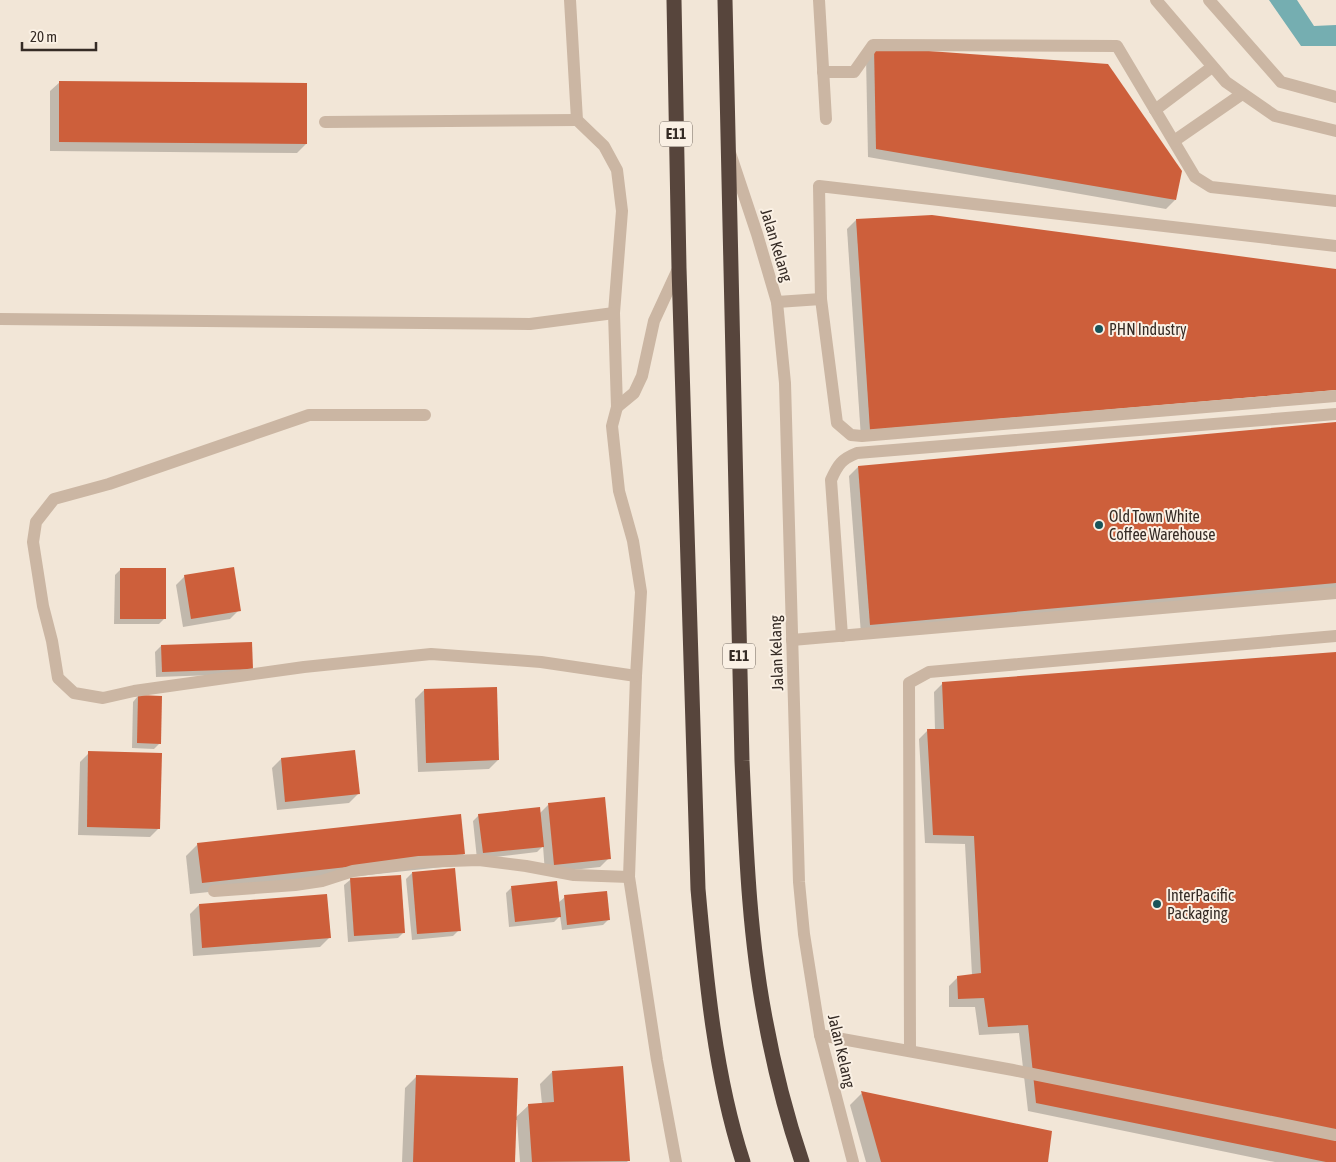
<svg xmlns="http://www.w3.org/2000/svg" width="1336" height="1162" viewBox="0 0 1336 1162" font-family="'Asap Condensed',sans-serif">
<style>
.water{fill:#75aeb1}
.shadow{fill:#0003}
.building{fill:#cd5f3b}
.lines{fill:none;stroke-linecap:round;stroke-linejoin:round}
.minor{stroke:#cbb6a3;stroke-width:12}
.highway{stroke:#57453c;stroke-width:15}
.poi-dot{fill:#195459;stroke:#faf0e4;stroke-width:2}
.labels{text-anchor:middle;stroke-width:4;stroke-linejoin:round;paint-order:stroke}
.shield{fill:#faf0e4;stroke:#70665e;stroke-width:1}
.shield-label{font-size:15px;font-weight:bold;fill:#352b25}
.street-label{font-size:16px;fill:#352b25;stroke:#faf0e4}
.poi-label{font-size:16px;fill:#352b25;stroke:#faf0e4;text-anchor:start}
</style>
<rect width="100%" height="100%" fill="#f2e6d7"/>
<polygon class="water" points="1269,0 1297,0 1314,26 1336,25 1336,46 1301,46"/>
<g class="shadow">
<polygon points="875,49 1175,200 1166,209 868,157 866,57"/>
<polygon points="60,82 306,144 297,153 50,151 50,91"/>
<polygon points="856,220 1336,270 861,438 847,229"/>
<polygon points="1336,424 1336,591 861,634 849,476 858,467"/>
<polygon points="120,570 165,618 159,624 114,624 115,575"/>
<polygon points="185,576 239,610 230,619 183,627 176,585"/>
<polygon points="251,643 246,674 156,677 155,652 161,646"/>
<polygon points="1336,653 1336,1162 1275,1162 1028,1111 1019,1033 979,1035 975,1007 949,1007 949,986 958,977 972,975 965,844 925,843 919,739 928,730 935,730 934,692 943,683"/>
<polygon points="424,690 498,760 489,769 418,772 415,699"/>
<polygon points="138,696 160,743 154,749 132,748 133,702"/>
<polygon points="89,753 159,828 150,837 78,835 80,762"/>
<polygon points="281,759 358,794 349,803 277,810 272,768"/>
<polygon points="548,805 609,858 600,867 545,873 543,846 537,852 477,859 473,821 479,815 539,814"/>
<polygon points="198,844 464,854 452,866 190,894 186,856"/>
<polygon points="412,873 459,930 453,936 412,940 406,879"/>
<polygon points="350,880 404,932 398,938 348,942 344,885"/>
<polygon points="512,887 558,903 565,897 609,919 603,925 562,930 560,916 554,922 509,927 506,893"/>
<polygon points="326,895 329,938 320,947 193,956 190,914 199,905"/>
<polygon points="552,1072 629,1160 627,1162 520,1162 517,1120 515,1120 514,1162 402,1162 405,1088 417,1076 515,1118 529,1105 542,1104 540,1084"/>
<polygon points="862,1093 1047,1162 866,1162 850,1105"/>
</g>
<g class="building">
<polygon points="874,47 1108,64 1182,171 1176,200 876,149"/>
<polygon points="59,81 307,83 307,144 59,142"/>
<polygon points="932,215 1336,269 1336,390 870,430 856,219"/>
<polygon points="1336,422 1336,583 870,625 858,466"/>
<polygon points="234,567 241,611 191,619 184,575"/>
<rect x="120" y="568" width="46" height="51"/>
<polygon points="252,642 253,669 162,672 161,645"/>
<polygon points="1336,652 1336,1162 1326,1162 1036,1103 1028,1025 988,1027 984,998 958,999 957,976 981,973 974,836 933,835 927,729 944,729 942,682"/>
<polygon points="497,687 499,760 426,763 424,689"/>
<polygon points="138,695 162,696 161,744 137,743"/>
<polygon points="355,750 360,794 285,802 281,758"/>
<polygon points="88,751 162,753 160,829 87,827"/>
<polygon points="605,797 611,859 554,865 548,803"/>
<polygon points="540,807 544,847 483,853 478,814"/>
<polygon points="461,814 465,854 202,883 197,843"/>
<polygon points="455,868 461,931 417,934 412,872"/>
<polygon points="401,875 405,933 354,936 350,878"/>
<polygon points="557,881 561,917 515,922 511,886"/>
<polygon points="607,891 610,920 567,925 564,895"/>
<polygon points="327,894 331,938 202,948 199,904"/>
<polygon points="623,1066 630,1161 532,1162 528,1104 554,1102 552,1071"/>
<polygon points="416,1075 518,1078 515,1162 413,1162"/>
<polygon points="861,1091 1052,1131 1048,1162 881,1162"/>
</g>
<g class="lines">
<g class="minor">
<polyline points="570,0 577,120 604,146 617,170 622,211 614,313 617,407 612,426 619,491 633,541 641,592 636,676 629,877 657,1060 676,1162"/>
<polyline points="819,0 826,119"/>
<polyline points="1156,0 1226,82 1275,116 1336,131"/>
<polyline points="1209,0 1281,82 1336,97"/>
<polyline points="823,72 854,72 873,45 1117,46 1195,177 1211,187 1336,201"/>
<polyline points="1155,110 1212,67"/>
<polyline points="325,122 577,120"/>
<polyline points="1174,141 1242,94"/>
<polyline points="730,153 757,234 777,302 785,383 799,882 804,934 820,1035 853,1162"/>
<polyline points="1336,246 819,186 821,299 837,423 851,435 862,436 1336,396"/>
<polyline points="777,302 821,299"/>
<polyline points="0,319 530,324 614,313"/>
<polyline points="617,407 634,393 642,376 654,321 678,269"/>
<polyline points="425,415 309,415 109,484 54,499 36,522 33,542 43,606 52,641 58,678 74,693 103,698 134,691 304,667 431,654 541,662 636,676"/>
<path d="M842 636 831 480C838 464 842 459 857 453L1336 414"/>
<polyline points="792,640 1336,593"/>
<polyline points="214,891 295,885 322,881 353,871 419,862 479,860 526,866 574,875 629,877"/>
<polyline points="820,1035 1013,1070 1336,1135"/>
<polyline points="910,1051 909,683 929,672 1336,636"/>
</g>
<g class="highway">
<path d="M674 0 679 268 698 889C706 979 715 1076 743 1162"/>
<path d="M725 0 742 761C746 847 749 934 765 1018 774 1067 786 1115 802 1162"/>
</g>
</g>
<g class="poi-dot">
<circle cx="1099" cy="329" r="5"/>
<circle cx="1099" cy="525" r="5"/>
<circle cx="1157" cy="904" r="5"/>
</g>
<g class="labels">
<g class="shield">
<rect x="660" y="121.5" width="32" height="25" rx="4"/>
<rect x="723" y="643.5" width="32" height="25" rx="4"/>
</g>
<g class="shield-label">
<text x="676" y="139">E11</text>
<text x="739" y="661">E11</text>
</g>
<g class="street-label">
<text transform="translate(777 245) rotate(73)" y="6">Jalan Kelang</text>
<text transform="translate(776 653) rotate(-92)" y="6">Jalan Kelang</text>
<text transform="translate(842 1051) rotate(77)" y="6">Jalan Kelang</text>
</g>
<g class="poi-label">
<text x="1109" y="335">PHN Industry</text>
<text x="1109" y="522">Old Town White<tspan x="1109" dy="18">Coffee Warehouse</tspan></text>
<text x="1167" y="901">InterPacific<tspan x="1167" dy="18">Packaging</tspan></text>
</g>
</g>
<path d="M22 42v8h74v-8" fill="none" stroke="#352b25" stroke-width="2.5"/>
<text x="30" y="42" font-size="15" fill="#352b25" stroke="#faf0e4" stroke-width="4" paint-order="stroke">20 m</text>
</svg>
